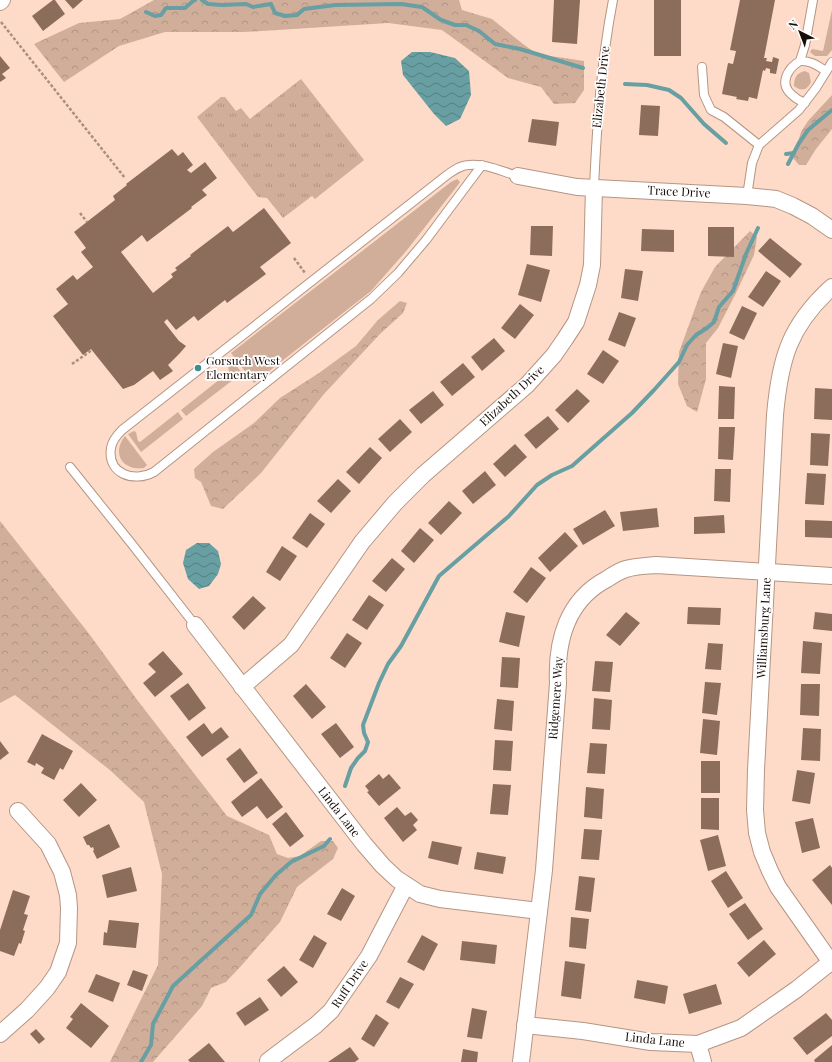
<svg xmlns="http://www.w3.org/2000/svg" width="832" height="1062" viewBox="0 0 832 1062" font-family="'Playfair Display',serif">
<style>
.grass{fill:#d0ae9a}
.forest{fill:url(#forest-crowns)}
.park{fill:url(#park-tufts)}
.water{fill:url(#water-waves)}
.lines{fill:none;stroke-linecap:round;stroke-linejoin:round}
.stream{stroke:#689fa2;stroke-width:4}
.building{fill:#8c6d5c}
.service-casing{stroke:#b59583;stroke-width:10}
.minor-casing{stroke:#b59583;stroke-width:18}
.path{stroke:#a98f80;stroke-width:2.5;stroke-dasharray:3 2;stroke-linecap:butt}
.service{stroke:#fff;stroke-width:8}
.minor{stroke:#fff;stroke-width:16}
.poi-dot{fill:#438b8f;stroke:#fff;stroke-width:1.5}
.labels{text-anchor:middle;stroke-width:3.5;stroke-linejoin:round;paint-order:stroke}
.street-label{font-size:12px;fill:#190d07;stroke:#fff}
.poi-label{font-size:12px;fill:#190d07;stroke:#fff;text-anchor:start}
</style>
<defs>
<pattern id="forest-crowns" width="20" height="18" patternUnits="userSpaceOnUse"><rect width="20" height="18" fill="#d0ae9a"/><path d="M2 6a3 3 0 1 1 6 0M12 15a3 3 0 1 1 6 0" fill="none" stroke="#b29483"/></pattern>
<pattern id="park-tufts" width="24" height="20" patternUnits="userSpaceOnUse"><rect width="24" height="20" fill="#d0ae9a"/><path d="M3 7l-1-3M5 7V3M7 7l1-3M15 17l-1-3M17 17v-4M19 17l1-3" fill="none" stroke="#b29483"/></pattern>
<pattern id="water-waves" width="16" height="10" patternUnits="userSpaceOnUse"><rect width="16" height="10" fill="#689fa2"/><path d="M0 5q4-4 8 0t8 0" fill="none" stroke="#558082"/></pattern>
</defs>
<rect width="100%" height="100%" fill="#fedbc8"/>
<g class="grass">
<polygon points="832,10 832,50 827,56 815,56 810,52 812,49 823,51"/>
<path d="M805 71 809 73 811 82C807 90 802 92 794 86 794 77 797 73 805 71Z"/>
<polygon points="457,179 460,182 458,185 407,250 371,291 254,383 231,353 451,182"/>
<polygon points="229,356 242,373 186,416 181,410 229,372 228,365"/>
<polygon points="178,412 183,419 141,452 128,434 134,431 136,432 138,441 140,442"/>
<path d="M125 436 147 465 144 468C123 471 111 454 125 436Z"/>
</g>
<g class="forest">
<polygon points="154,0 459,0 462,10 492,19 523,44 537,54 584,61 584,90 575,103 554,104 541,87 508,78 442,30 388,23 244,32 165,32 119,46 64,82 34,44 79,23 120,19"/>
<polygon points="832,95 832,129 816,149 806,165 799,165 793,158 801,132 808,121"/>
<polygon points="750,231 757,237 754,255 735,295 718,328 706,343 706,379 697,412 687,406 678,384 679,352 701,292 715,267"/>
<polygon points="400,301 407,303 403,313 380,334 324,394 261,473 223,509 211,506 201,482 195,478 194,469 213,452 254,423 280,398 319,373 356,346 378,320"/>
<polygon points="0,521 90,635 138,701 227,816 269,835 277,854 288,858 300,856 321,841 333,841 338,848 333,859 297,887 280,922 241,966 226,982 211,988 202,1006 153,1062 110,1062 158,965 162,874 144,802 111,771 15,695 0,703"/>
</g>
<polygon class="park" points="301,79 364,160 315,199 312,196 283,218 267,198 258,197 197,117 221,97 225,97 236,111 241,108 250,119"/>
<g class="water">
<polygon points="412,52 430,52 455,58 469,71 471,95 460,119 446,126 434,114 403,75 401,61"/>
<polygon points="197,543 209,543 218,551 221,564 218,574 209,586 199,589 188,579 183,563 186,550"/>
</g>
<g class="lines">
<g class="stream">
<polyline points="202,0 208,4 222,5 246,4 253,7 271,4 275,13 285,16 297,15 304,9 335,5 401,4 422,7 441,20 455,25 466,25 479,31 495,44 520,49 583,68"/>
<polyline points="146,12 155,16 161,15 166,8 185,8 193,1 195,0"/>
<polyline points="625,84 647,85 669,90 681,98 704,124 726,143"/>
<polyline points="786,154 794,153"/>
<polyline points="788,164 799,143 808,130 832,110"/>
<polyline points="345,786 351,768 358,758 365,751 368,742 364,733 363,725 379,683 388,664 401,646 439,576 509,516 537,485 552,475 572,466 632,413 654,390 679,362 687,345 696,335 707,328 714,322 719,307 733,291 746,254 758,228"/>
<polyline points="141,1062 151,1045 153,1024 173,986 251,915 260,894 276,875 291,862 324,846 330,839"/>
</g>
</g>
<g class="building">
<polygon points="53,0 55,0 65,14 43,31 32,16"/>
<polygon points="65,0 83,0 73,9"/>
<polygon points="554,0 580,0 577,44 552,42"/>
<rect x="654" y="0" width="27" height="56"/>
<polygon points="740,0 775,0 764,58 767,58 766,61 772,62 773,57 779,59 776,74 770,73 770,69 766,68 765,71 763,70 757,99 749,97 748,101 736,99 737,97 722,94 728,63 733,64 736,51 730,50"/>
<polygon points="0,56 10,68 2,74 6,78 0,82"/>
<polygon points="641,105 660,106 658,136 639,135"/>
<polygon points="532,119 559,122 556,146 528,142"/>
<polygon points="172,149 178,156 183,152 193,165 187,170 191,173 205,162 217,178 202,190 207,195 191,207 192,208 147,242 142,235 121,252 153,293 173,277 171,274 177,270 175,268 191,256 190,255 228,226 233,232 264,208 291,243 260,267 266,274 227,303 225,300 198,321 194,316 176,330 167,319 164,322 179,341 186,346 180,353 168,365 173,371 160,380 153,371 134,385 123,389 91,349 83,355 53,316 68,304 56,289 73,275 77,280 93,267 81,252 86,248 74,232 115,200 113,196 127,185 126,184"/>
<polygon points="531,226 553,226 552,256 530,255"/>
<polygon points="708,227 734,227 734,257 708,256"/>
<polygon points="642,229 674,230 674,252 641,251"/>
<polygon points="770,238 802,264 790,278 758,251"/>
<polygon points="527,264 550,270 541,302 518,295"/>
<polygon points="625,269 643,271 638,301 621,298"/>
<polygon points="766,271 781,281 763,307 748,297"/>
<polygon points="520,304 534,315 515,339 501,328"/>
<polygon points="742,306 757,313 744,340 729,333"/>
<polygon points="619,312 636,318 625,347 608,340"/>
<polygon points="494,338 505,351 482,371 471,357"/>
<polygon points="723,343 738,346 731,378 716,374"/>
<polygon points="603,350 619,361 603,384 587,374"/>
<polygon points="463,363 475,377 452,396 440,382"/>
<polygon points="719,386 735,387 734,419 718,419"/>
<polygon points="815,388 832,389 832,420 814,419"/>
<polygon points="577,389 590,401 568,423 555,410"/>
<polygon points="433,391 444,405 421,424 409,410"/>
<polygon points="548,416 559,429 536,449 524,435"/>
<polygon points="400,419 412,432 390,452 378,439"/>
<polygon points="719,427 735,427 733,460 718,459"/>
<polygon points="811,433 830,434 828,466 810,465"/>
<polygon points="515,444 527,457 505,477 493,464"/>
<polygon points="370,447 382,458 359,484 346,472"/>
<polygon points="715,469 731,469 730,502 714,501"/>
<polygon points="485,471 496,485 473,504 462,491"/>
<polygon points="807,473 826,474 824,505 805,504"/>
<polygon points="338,479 351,491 331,513 317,501"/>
<polygon points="449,501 462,513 441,535 428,523"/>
<polygon points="657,508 659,527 623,531 620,512"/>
<polygon points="605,510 615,526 583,545 573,529"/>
<polygon points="310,513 325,524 307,548 292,538"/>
<polygon points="724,515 725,533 694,534 694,517"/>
<polygon points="805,520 832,521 832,538 805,537"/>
<polygon points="420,528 434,540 414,563 401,551"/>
<polygon points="565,532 578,546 550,572 538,558"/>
<polygon points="282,546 297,556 280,581 266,572"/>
<polygon points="392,558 405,569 386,592 372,581"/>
<polygon points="531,567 546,578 527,603 513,592"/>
<polygon points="369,595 384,605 367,630 352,620"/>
<polygon points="253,596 266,608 244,630 232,617"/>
<polygon points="688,607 721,608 720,625 687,624"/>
<polygon points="506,612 525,616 519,647 499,642"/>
<polygon points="626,612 640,623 620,646 606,635"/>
<polygon points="815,612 832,614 832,631 813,629"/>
<polygon points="347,633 362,643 345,668 330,658"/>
<polygon points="803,641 822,643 820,674 801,673"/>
<polygon points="708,643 723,644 721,670 705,669"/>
<polygon points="163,651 183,674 155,697 143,683 156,672 148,664"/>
<polygon points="502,657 520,658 518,688 500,687"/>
<polygon points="595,661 613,662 610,692 592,691"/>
<polygon points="705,682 721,683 717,715 702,713"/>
<polygon points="188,683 206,708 189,721 170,696"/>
<polygon points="306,684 326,707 312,719 293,696"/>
<polygon points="801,684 820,684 819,716 800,715"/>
<polygon points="594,698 612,700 610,730 592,729"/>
<polygon points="497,699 514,701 512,731 494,729"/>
<polygon points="703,719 720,721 717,755 700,753"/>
<polygon points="204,723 212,734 221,727 229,737 202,757 186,737"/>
<polygon points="336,723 354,747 340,758 321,734"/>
<polygon points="803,728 821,729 820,761 801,760"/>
<polygon points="42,734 73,751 63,770 60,768 54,780 41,773 44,768 36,763 35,766 27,762"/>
<polygon points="495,740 513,741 511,771 493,770"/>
<polygon points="0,741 9,753 0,760"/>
<polygon points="590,743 607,744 605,774 587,773"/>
<polygon points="240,748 258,773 244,783 226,759"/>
<rect x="701" y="761" width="19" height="32"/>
<polygon points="797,770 815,773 810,804 792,801"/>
<polygon points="379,774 383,779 389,774 401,788 379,806 367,792 369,791 365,786"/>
<polygon points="261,778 283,807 267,819 257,806 242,817 231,802"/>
<polygon points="81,783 97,800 79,817 63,800"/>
<polygon points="493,784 511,785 508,815 490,814"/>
<polygon points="586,787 604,789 602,819 584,817"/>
<polygon points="701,798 719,798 719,830 701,829"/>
<polygon points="397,807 405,816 411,812 418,820 413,825 417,830 403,842 384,818"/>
<polygon points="286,812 304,836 290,847 272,824"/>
<polygon points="813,818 820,848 802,853 795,822"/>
<polygon points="109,824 120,847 97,859 93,851 94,850 93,847 91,848 89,845 87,845 83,837"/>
<polygon points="584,829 602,830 599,860 581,859"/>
<polygon points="718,835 726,866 708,871 700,840"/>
<polygon points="432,841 462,847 458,865 428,858"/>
<polygon points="477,852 506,857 503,874 474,869"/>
<polygon points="830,865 832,868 832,905 812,880"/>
<polygon points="131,867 137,891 107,898 102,875"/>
<polygon points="726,871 743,898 728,908 711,881"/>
<polygon points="579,876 595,878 591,912 575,910"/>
<polygon points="342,888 355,896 341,921 327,914"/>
<polygon points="13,890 30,896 24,914 28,915 23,930 25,931 21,944 19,943 14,956 0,951 0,930"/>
<polygon points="745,903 763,929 748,940 729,914"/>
<polygon points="571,917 589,919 586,949 569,947"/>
<polygon points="109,920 139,923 136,948 103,945 104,932 107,933"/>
<polygon points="314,935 327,943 313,968 299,960"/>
<polygon points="422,935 438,944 424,971 407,962"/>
<polygon points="764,940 776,954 749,977 737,963"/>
<polygon points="462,941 497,945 495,964 460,960"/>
<polygon points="565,961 585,964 581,999 561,996"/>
<polygon points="284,966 298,982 281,997 267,980"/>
<polygon points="133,970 148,975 142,991 127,985"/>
<polygon points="96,974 120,983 113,1002 88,992"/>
<polygon points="400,977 414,984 399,1009 386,1002"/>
<polygon points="637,980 668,986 665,1004 634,998"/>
<polygon points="716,984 722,1004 689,1014 683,994"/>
<polygon points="260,997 269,1010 245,1026 236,1013"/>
<polygon points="81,1003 109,1026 91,1048 66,1028 73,1019 70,1017"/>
<polygon points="472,1008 487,1011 482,1039 467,1037"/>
<polygon points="826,1013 832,1020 832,1036 807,1055 793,1038"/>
<polygon points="376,1014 389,1023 374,1047 361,1039"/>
<polygon points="36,1029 45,1039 39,1044 30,1034"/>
<polygon points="209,1043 225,1062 190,1062 188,1060"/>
<polygon points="832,1045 832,1062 815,1062 814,1060"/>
<polygon points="350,1047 359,1059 355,1062 328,1062"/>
<polygon points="463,1049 478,1052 477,1062 461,1062"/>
</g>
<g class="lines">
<defs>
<g id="service">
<path d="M813 0 805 45 800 61C810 60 818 66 826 71"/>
<path d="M800 61C788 68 779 83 791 94 795 98 800 101 805 103"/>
<polyline points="702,67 704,95 711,110 724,117 759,145"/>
<path d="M482 165 426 240 398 273 371 299 154 472C134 483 107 474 111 448 112 441 117 435 122 430L447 175C454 170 461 165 469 165 485 163 503 172 518 176"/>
<path d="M594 187C597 124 601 62 613 0"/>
<polyline points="747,196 752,163 759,145 799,110 816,88 832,62"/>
<polyline points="70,467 131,543 195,625"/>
</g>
<g id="minor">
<polyline points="0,2 2,0"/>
<polyline points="518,176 577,187 747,196 776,199 793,206 812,216 832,230"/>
<path d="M832 287C789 326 780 359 775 415L756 770 755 810 757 833 762 852 770 871 778 887 832 964"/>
<polyline points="195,625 364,844 383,866 397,879 420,894 440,899 539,911"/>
<polyline points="242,687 291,645 362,542 395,503 423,475 527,385 554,355 565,339 576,322 588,285 592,265 594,187"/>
<polyline points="525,1025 583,1031 651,1042 698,1044 741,1028 797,989 832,961"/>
<polyline points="0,1034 27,1010 47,988 58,972 68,943 69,908 68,895 62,872 48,844 18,811"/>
<polyline points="698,1044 703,1062"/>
<polyline points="268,1061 316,1025 331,1011 369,956 406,885"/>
<path d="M521 1062 544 870 558 683C556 641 567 600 607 579 613 575 619 571 626 569 636 566 646 566 656 565L832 576"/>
</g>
</defs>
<use href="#service" class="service-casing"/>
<use href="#minor" class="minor-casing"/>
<g class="path">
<polyline points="1,22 125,178"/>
<polyline points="80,213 87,222"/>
<polyline points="294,258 305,273"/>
<polyline points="72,364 92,350"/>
</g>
<use href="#service" class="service"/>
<use href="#minor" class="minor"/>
</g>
<circle class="poi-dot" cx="198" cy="368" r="4"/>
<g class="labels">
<g class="street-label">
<text transform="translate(601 87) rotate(-84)" y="4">Elizabeth Drive</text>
<text transform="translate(679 192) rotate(3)" y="4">Trace Drive</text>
<text transform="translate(512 396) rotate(-43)" y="4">Elizabeth Drive</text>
<text transform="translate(764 628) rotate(-87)" y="4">Williamsburg Lane</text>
<text transform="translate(556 698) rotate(-86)" y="4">Ridgemere Way</text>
<text transform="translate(339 812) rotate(52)" y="4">Linda Lane</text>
<text transform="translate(350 984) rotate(-56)" y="4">Ruff Drive</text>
<text transform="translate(655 1040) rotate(6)" y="4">Linda Lane</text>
</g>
<g class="poi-label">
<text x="206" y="365">Gorsuch West<tspan x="206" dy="14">Elementary</tspan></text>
</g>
</g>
<g transform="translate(800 32) rotate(318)" stroke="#ffffff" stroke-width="3" paint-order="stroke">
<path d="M0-3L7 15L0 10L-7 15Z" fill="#190d07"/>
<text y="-6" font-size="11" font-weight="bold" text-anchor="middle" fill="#190d07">N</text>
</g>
</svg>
